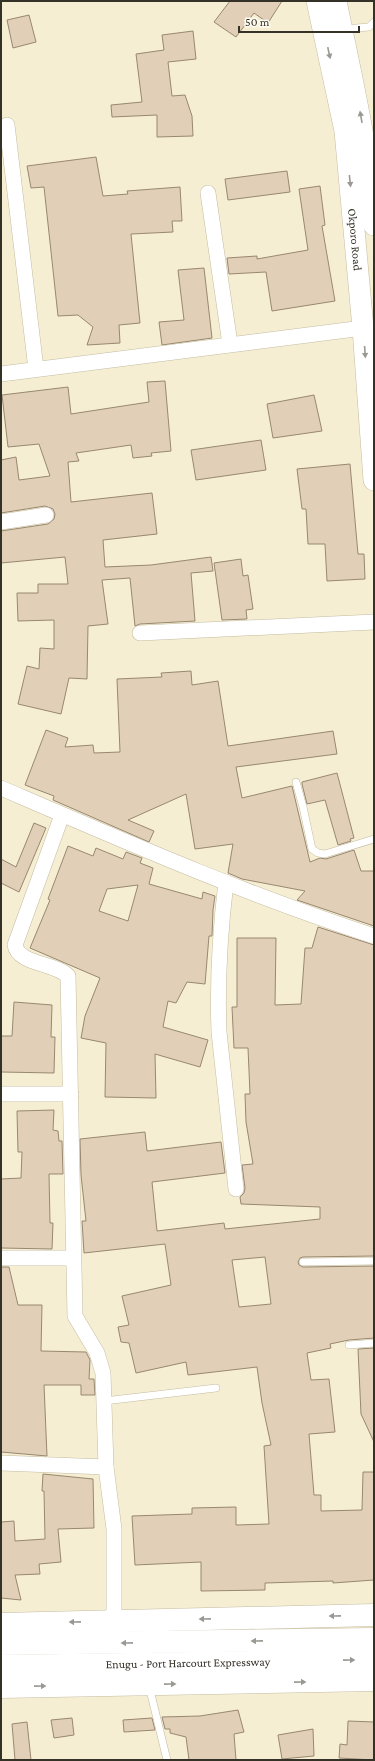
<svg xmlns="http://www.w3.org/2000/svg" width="375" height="1761" viewBox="0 0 375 1761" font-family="'Crimson Pro',serif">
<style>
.building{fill:#e1cfb7;stroke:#988871;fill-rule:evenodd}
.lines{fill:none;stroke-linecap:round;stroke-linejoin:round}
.service-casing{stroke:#c4bca1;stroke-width:8}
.minor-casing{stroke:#c4bca1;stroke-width:16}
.secondary-casing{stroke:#c4bca1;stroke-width:22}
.primary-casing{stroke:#c4bca1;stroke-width:23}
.trunk-casing{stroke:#c4bca1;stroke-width:23}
.service{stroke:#fff;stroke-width:7}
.minor{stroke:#fff;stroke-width:15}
.secondary{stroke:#fff;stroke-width:21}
.primary{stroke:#fff;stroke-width:22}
.trunk{stroke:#fff;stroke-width:22}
.oneway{fill:#9a9892}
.labels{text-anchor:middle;stroke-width:3;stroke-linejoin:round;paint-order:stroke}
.street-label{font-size:12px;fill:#343126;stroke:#fefbf0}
</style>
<rect width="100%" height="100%" fill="#f6eed2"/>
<g class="building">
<polygon points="230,1 282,1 268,23 254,13 236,37 214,22"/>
<polygon points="29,15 36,42 13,48 7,20"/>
<polygon points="193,31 196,59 168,62 172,96 185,95 192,116 193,136 157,137 157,115 112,117 111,105 142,102 136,54 164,50 162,35"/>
<polygon points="96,157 103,196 128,194 127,191 180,187 182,221 172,221 173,232 131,234 140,323 119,325 120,343 87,345 93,327 78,315 58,316 44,187 31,188 27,166"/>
<polygon points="287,171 290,192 228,200 225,179"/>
<polygon points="320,186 325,225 322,226 335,301 272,311 266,272 229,274 227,258 257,256 257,259 308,250 299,189"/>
<polygon points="204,268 212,338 162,345 159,322 184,320 178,270"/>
<polygon points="165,381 171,451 151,453 152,456 133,458 131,445 76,453 79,461 68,462 71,502 152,493 157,534 103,540 105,567 151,565 211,557 213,571 191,573 195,621 140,624 135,626 130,578 102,580 108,624 88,626 87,679 69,678 61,714 18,704 27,666 39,669 40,648 54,649 54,620 18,621 17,593 38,593 38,584 68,584 65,557 1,563 1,531 48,524 54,519 55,514 53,509 45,506 1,513 1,460 16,457 19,480 50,476 39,444 8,447 2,395 68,387 71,414 149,402 147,382"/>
<polygon points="314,395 322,431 273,438 267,404"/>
<polygon points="261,440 266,470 196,480 191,450"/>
<polygon points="350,464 358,554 364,554 365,579 327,581 325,544 308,544 306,509 302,509 297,469"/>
<polygon points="241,559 243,576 248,575 253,609 246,610 247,619 222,620 214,563"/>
<polygon points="191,671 192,685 218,681 228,746 333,731 337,754 236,767 242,798 292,786 310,862 320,858 326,859 354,850 361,871 374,871 374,926 297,900 305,891 242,879 228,873 233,844 195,849 186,794 128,820 154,831 149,842 53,800 54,796 25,785 46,730 68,738 65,747 93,745 94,753 120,752 117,679 162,677 161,673"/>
<polygon points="337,773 354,838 350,839 351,841 338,845 325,800 307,804 302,784 302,782"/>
<polygon points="34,823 46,828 19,892 1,883 1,859 16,867"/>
<path d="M68 846 93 856 96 848 123 859 126 852 142 858 140 863 153 868 149 884 202 899 203 892 215 896 213 910 212 936H209L205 984 187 982 176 1003 168 1001 163 1027 208 1040 200 1067 155 1054 156 1098 105 1097 106 1043 81 1038 85 1016 100 978 30 948 50 900 48 899ZM138 885 128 921 99 911 107 889Z"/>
<path d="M318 927 374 945V1256L303 1257 300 1258 298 1262 299 1265 303 1267 374 1266V1338L349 1340 330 1344 331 1348 307 1353 311 1380 329 1379 335 1432 309 1434 314 1495H321V1511L362 1510 363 1472H374V1580L333 1583V1581L265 1583V1590L201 1591V1562L135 1565 132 1516 192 1514V1508L236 1507V1525L269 1524 264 1446 271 1445 262 1403 257 1367 188 1375 186 1362 136 1373 129 1343 121 1342 118 1327 129 1325 122 1296 171 1285 165 1244 84 1253 82 1221H86L81 1175 80 1139 145 1132 147 1151 221 1142 225 1173 152 1182 157 1231 224 1223 225 1229 320 1219V1207L241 1204 240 1197 244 1193 245 1188 242 1165 253 1164 246 1122 245 1094H250L248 1048H234L232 1007H237V938H276L275 1005 301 1004 305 948H312ZM265 1257 271 1304 239 1307 232 1260Z"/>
<polygon points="14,1002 52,1005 51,1037 55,1037 54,1073 1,1072 1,1036 12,1036"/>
<polygon points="54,1110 53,1130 58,1131 59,1141 62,1141 63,1174 49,1174 50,1223 53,1223 52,1249 1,1248 1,1179 21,1178 22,1152 18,1152 17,1111"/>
<polygon points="1,1267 9,1267 18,1305 42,1305 41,1351 86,1352 90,1360 89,1379 94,1379 95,1395 81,1395 81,1385 44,1385 47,1456 1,1452"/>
<polygon points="374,1348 374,1442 361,1414 358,1349"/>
<polygon points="43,1474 93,1479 94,1528 58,1529 61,1562 39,1564 40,1574 15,1575 21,1600 1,1598 1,1522 14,1521 15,1541 45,1539 44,1491 42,1491"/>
<polygon points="238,1710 244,1732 234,1734 236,1760 189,1760 186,1737 170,1733 170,1729 165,1729 162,1717 200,1716"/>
<polygon points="72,1718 74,1735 54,1738 51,1720"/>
<polygon points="152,1718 155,1730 124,1732 123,1720"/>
<polygon points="348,1721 374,1722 374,1760 339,1758 340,1744 347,1745"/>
<polygon points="27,1722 31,1760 15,1760 12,1724"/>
<polygon points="313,1729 314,1756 282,1759 278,1735"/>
</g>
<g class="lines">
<defs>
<g id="service">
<polyline points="344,29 369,27 374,22"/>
<polyline points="296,782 303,807 312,849 318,853 325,854 374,839"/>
<polyline points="303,1262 374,1261"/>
<polyline points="349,1345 374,1343"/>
<polyline points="104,1401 216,1388"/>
<polyline points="149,1686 167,1760"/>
</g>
<g id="minor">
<polyline points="7,125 36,369"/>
<polyline points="208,193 230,344"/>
<polyline points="1,374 363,328"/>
<polyline points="1,522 46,515"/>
<polyline points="140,633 374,622"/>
<path d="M1 788C124 841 247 895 374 936"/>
<path d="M62 815 15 945C18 964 55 963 68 976L75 1316 97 1353 103 1373 106 1467 114 1529V1621"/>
<path d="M226 882C220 932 217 981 219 1032L236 1189"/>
<polyline points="1,1094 71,1094"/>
<polyline points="1,1258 73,1258"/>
<polyline points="1,1463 106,1467"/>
</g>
<g id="secondary">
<path id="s1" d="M317 1 345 131 363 328 374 480"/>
<path d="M336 1C351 76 369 149 374 225"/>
</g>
<g id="primary">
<polyline points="1,1624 374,1615"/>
<polyline points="1,1687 374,1680"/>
</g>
<g id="trunk">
<polyline points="1,1644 374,1639"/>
<path id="s2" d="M1 1666 374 1660"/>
</g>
</defs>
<use href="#service" class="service-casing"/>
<use href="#minor" class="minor-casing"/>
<use href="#secondary" class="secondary-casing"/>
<use href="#primary" class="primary-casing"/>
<use href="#trunk" class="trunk-casing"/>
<use href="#service" class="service"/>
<use href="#minor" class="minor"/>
<use href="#secondary" class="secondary"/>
<use href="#primary" class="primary"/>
<use href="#trunk" class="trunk"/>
</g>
<defs><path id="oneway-solid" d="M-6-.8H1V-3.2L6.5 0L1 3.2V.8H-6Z"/></defs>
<g class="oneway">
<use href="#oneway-solid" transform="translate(329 53) rotate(78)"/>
<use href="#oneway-solid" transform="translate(361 117) rotate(-100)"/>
<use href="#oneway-solid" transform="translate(350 181) rotate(84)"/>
<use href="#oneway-solid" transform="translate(365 352) rotate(86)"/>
<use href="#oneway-solid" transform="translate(335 1616) rotate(179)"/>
<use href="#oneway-solid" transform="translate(205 1619) rotate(179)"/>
<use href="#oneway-solid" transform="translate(75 1622) rotate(179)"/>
<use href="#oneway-solid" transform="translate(257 1641) rotate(179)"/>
<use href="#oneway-solid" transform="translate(127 1643) rotate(179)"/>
<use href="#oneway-solid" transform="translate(349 1660) rotate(-1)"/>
<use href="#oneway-solid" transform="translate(300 1682) rotate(-1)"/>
<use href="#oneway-solid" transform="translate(170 1684) rotate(-1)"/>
<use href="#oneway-solid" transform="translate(40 1686) rotate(-1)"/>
</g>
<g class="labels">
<g class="street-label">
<text dy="4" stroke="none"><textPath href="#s1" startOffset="242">Okporo Road</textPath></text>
<text dy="4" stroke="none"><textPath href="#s2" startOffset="187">Enugu - Port Harcourt Expressway</textPath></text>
</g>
</g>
<rect width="375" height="1761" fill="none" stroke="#343126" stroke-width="4"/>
<path d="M239 26v6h120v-6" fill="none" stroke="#343126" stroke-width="2"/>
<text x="245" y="26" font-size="12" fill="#343126" stroke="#fefbf0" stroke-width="3" paint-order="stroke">50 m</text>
</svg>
